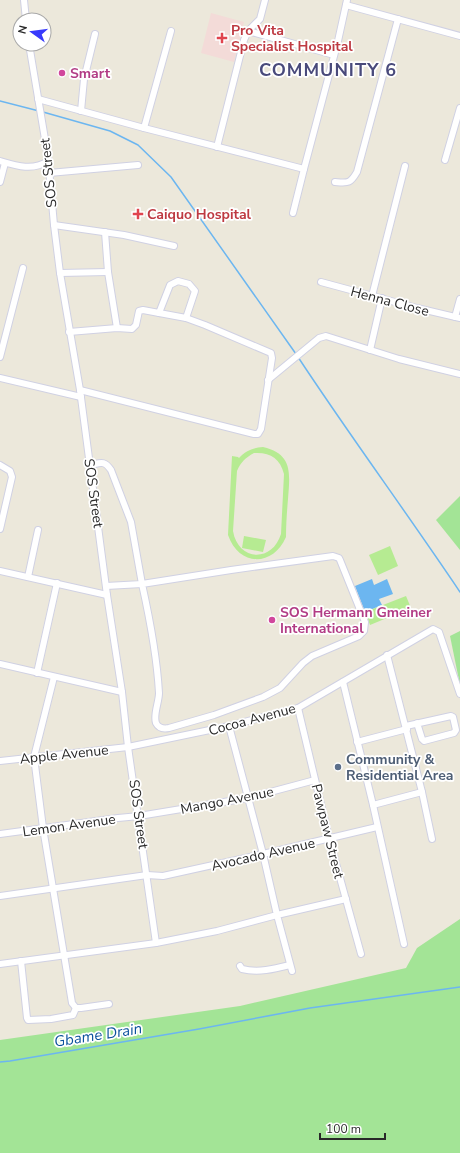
<svg xmlns="http://www.w3.org/2000/svg" width="460" height="1153" viewBox="0 0 460 1153" font-family="'Nunito Sans',sans-serif">
<style>
.medical{fill:#f3dbd8}
.green{fill:#a3e496}
.pitch{fill:#b6eb92;fill-rule:evenodd}
.water{fill:#6cb6f0}
.lines{fill:none;stroke-linecap:round;stroke-linejoin:round}
.stream{stroke:#6cb6f0;stroke-width:1.5}
.minor-casing{stroke:#d0d1e3;stroke-width:8}
.minor{stroke:#fff;stroke-width:6}
.health-dot{fill:#e0444e;stroke:#fff;stroke-width:1.5}
.hotel-dot{fill:#d1479c;stroke:#fff;stroke-width:1.5}
.service-dot{fill:#5c6f8a;stroke:#fff;stroke-width:1.5}
.labels{text-anchor:middle;stroke-width:3.5;stroke-linejoin:round;paint-order:stroke}
.health-label{font-size:14px;font-weight:bold;fill:#be3a42;stroke:#fff;text-anchor:start}
.hotel-label{font-size:14px;font-weight:bold;fill:#b23c85;stroke:#fff;text-anchor:start}
.street-label{font-size:14px;fill:#292929;stroke:#fff}
.service-label{font-size:14px;font-weight:bold;fill:#4e5e75;stroke:#fff;text-anchor:start}
.water-label{font-size:15px;font-style:italic;fill:#0b519c;stroke:#fff}
.district-label{font-size:18px;font-weight:bold;letter-spacing:1px;fill:#494a7b;stroke:#fff}
</style>
<rect width="100%" height="100%" fill="#ece8db"/>
<polygon class="medical" points="211,13 244,22 234,62 201,53"/>
<g class="green">
<polygon points="460,496 460,550 436,520"/>
<polygon points="460,631 460,685 450,636"/>
<polygon points="460,919 460,1153 0,1153 0,1040 240,1006 406,968 417,948"/>
</g>
<g class="pitch">
<path d="M263 447C293 454 290 473 288 499 287 511 286 524 286 537 273 567 239 567 228 535L232 456 238 457 239 458C246 451 252 448 263 447ZM254 453C270 452 280 458 284 474L281 534C272 563 238 561 233 531L237 471C241 462 245 458 254 453Z"/>
<polygon points="244,536 266,540 263,552 242,548"/>
<polygon points="390,546 398,566 378,575 369,555"/>
<polygon points="406,596 411,608 370,625 365,612"/>
</g>
<polygon class="water" points="372,579 374,585 387,579 393,594 379,599 382,605 365,612 355,586"/>
<g class="lines">
<g class="stream">
<polyline points="0,101 39,111"/>
<polyline points="43,112 110,131 138,145 171,177 296,354"/>
<path d="M298 357C350 436 407 513 460 592"/>
<polyline points="0,1062 10,1061 199,1029 310,1008 460,987"/>
</g>
<defs>
<g id="minor">
<polyline points="24,0 26,20"/>
<polyline points="346,5 460,36"/>
<polyline points="248,31 334,55"/>
<polyline points="29,44 48,157 54,225 60,273 80,390 107,595 122,692 128,747 156,943"/>
<polyline points="38,99 144,128 304,169 338,41 347,0"/>
<polyline points="81,111 84,79 95,34"/>
<polyline points="144,128 171,31"/>
<polyline points="217,147 244,40 248,31 260,19 265,0"/>
<polyline points="445,160 460,108"/>
<path d="M0 161C17 166 33 171 48 161"/>
<polyline points="49,173 138,165"/>
<polyline points="0,182 5,163"/>
<path d="M335 182C348 183 350 184 357 172L398 19"/>
<polyline points="293,213 304,169"/>
<polyline points="54,225 124,235 174,246"/>
<polyline points="105,232 108,272 117,328"/>
<polyline points="60,273 108,272"/>
<polyline points="321,282 417,308 460,318"/>
<polyline points="372,296 405,166"/>
<polyline points="159,313 170,285 178,281 189,284 195,291 186,318"/>
<polyline points="455,317 460,299"/>
<polyline points="69,332 117,328 132,329 136,325 139,311 143,310 186,318 205,325 271,353 272,358 261,429 258,434 254,434 80,390"/>
<polyline points="370,350 382,298"/>
<polyline points="0,357 23,268"/>
<polyline points="0,378 81,397"/>
<polyline points="268,380 319,338 326,336 399,359 460,374"/>
<polyline points="0,465 10,471 12,477 0,529"/>
<path d="M90 465C101 463 104 460 111 470L131 522 142 584 106 586"/>
<path d="M333 556 339 558 340 560 365 622 364 631 359 636 312 656 303 663 280 688 263 697 214 715 169 728C164 729 159 729 156 723 153 715 159 702 159 693 157 657 150 620 142 584L231 570Z"/>
<polyline points="0,571 107,595"/>
<polyline points="28,577 38,530"/>
<polyline points="387,655 422,792 432,839"/>
<polyline points="0,664 122,692"/>
<polyline points="37,673 57,583"/>
<polyline points="54,677 34,757 43,828 72,1003 76,1008 81,1008 109,1004"/>
<polyline points="343,682 373,805 404,944"/>
<polyline points="298,708 329,838 361,954"/>
<polyline points="406,726 451,716 453,717 456,730 454,733 424,741 422,739 417,723"/>
<polyline points="357,742 407,729"/>
<polyline points="0,761 128,747 229,726 298,708 433,629 439,632 460,694"/>
<polyline points="373,805 422,792"/>
<polyline points="0,834 118,818 139,816 248,798 315,780"/>
<polyline points="0,896 147,875 163,876 263,854 377,827"/>
<polyline points="21,961 27,1018 28,1020 51,1019 73,1015 76,1008"/>
<polyline points="0,964 156,943 217,931 277,915 263,854 229,726"/>
<path d="M240 966 242 969C258 973 274 969 290 965"/>
<polyline points="292,971 277,915 346,899"/>
</g>
</defs>
<use href="#minor" class="minor-casing"/>
<use href="#minor" class="minor"/>
</g>
<g class="health-dot">
<path d="M220 32h4v4h4v4h-4v4h-4v-4h-4v-4h4z"/>
<path d="M136 208h4v4h4v4h-4v4h-4v-4h-4v-4h4z"/>
</g>
<g class="hotel-dot">
<circle cx="62" cy="73" r="4"/>
<circle cx="272" cy="620" r="4"/>
</g>
<circle class="service-dot" cx="338" cy="767" r="4"/>
<g class="labels">
<g class="health-label">
<text x="231" y="35">Pro Vita<tspan x="231" dy="16">Specialist Hospital</tspan></text>
<text x="147" y="219">Caiquo Hospital</text>
</g>
<g class="hotel-label">
<text x="70" y="78">Smart</text>
<text x="280" y="617">SOS Hermann Gmeiner<tspan x="280" dy="16">International</tspan></text>
</g>
<g class="street-label">
<text transform="translate(48 173) rotate(-96)" y="5">SOS Street</text>
<text transform="translate(390 301) rotate(15)" y="5">Henna Close</text>
<text transform="translate(94 493) rotate(82)" y="5">SOS Street</text>
<text transform="translate(252 719) rotate(-15)" y="5">Cocoa Avenue</text>
<text transform="translate(64 754) rotate(-6)" y="5">Apple Avenue</text>
<text transform="translate(227 800) rotate(-11)" y="5">Mango Avenue</text>
<text transform="translate(139 814) rotate(82)" y="5">SOS Street</text>
<text transform="translate(69 825) rotate(-8)" y="5">Lemon Avenue</text>
<text transform="translate(328 831) rotate(76)" y="5">Pawpaw Street</text>
<text transform="translate(263 854) rotate(-13)" y="5">Avocado Avenue</text>
</g>
<g class="service-label">
<text x="346" y="764">Community &amp;<tspan x="346" dy="16">Residential Area</tspan></text>
</g>
<g class="water-label">
<text transform="translate(98 1035) rotate(-9)" y="5">Gbame Drain</text>
</g>
<g class="district-label">
<text x="328" y="76">COMMUNITY 6</text>
</g>
</g>
<g transform="translate(32 32) rotate(284)"><circle r="19" fill="#ffffff" stroke="#a9a9a9"/>
<path d="M0-3L7 15L0 10L-7 15Z" fill="#383afc"/>
<text y="-6" font-size="11" font-weight="bold" text-anchor="middle" fill="#292929">N</text>
</g>
<path d="M320 1133v6h65v-6" fill="none" stroke="#292929" stroke-width="2"/>
<text x="326" y="1133" font-size="12" fill="#292929" stroke="#ffffff" stroke-width="3" paint-order="stroke">100 m</text>
</svg>
